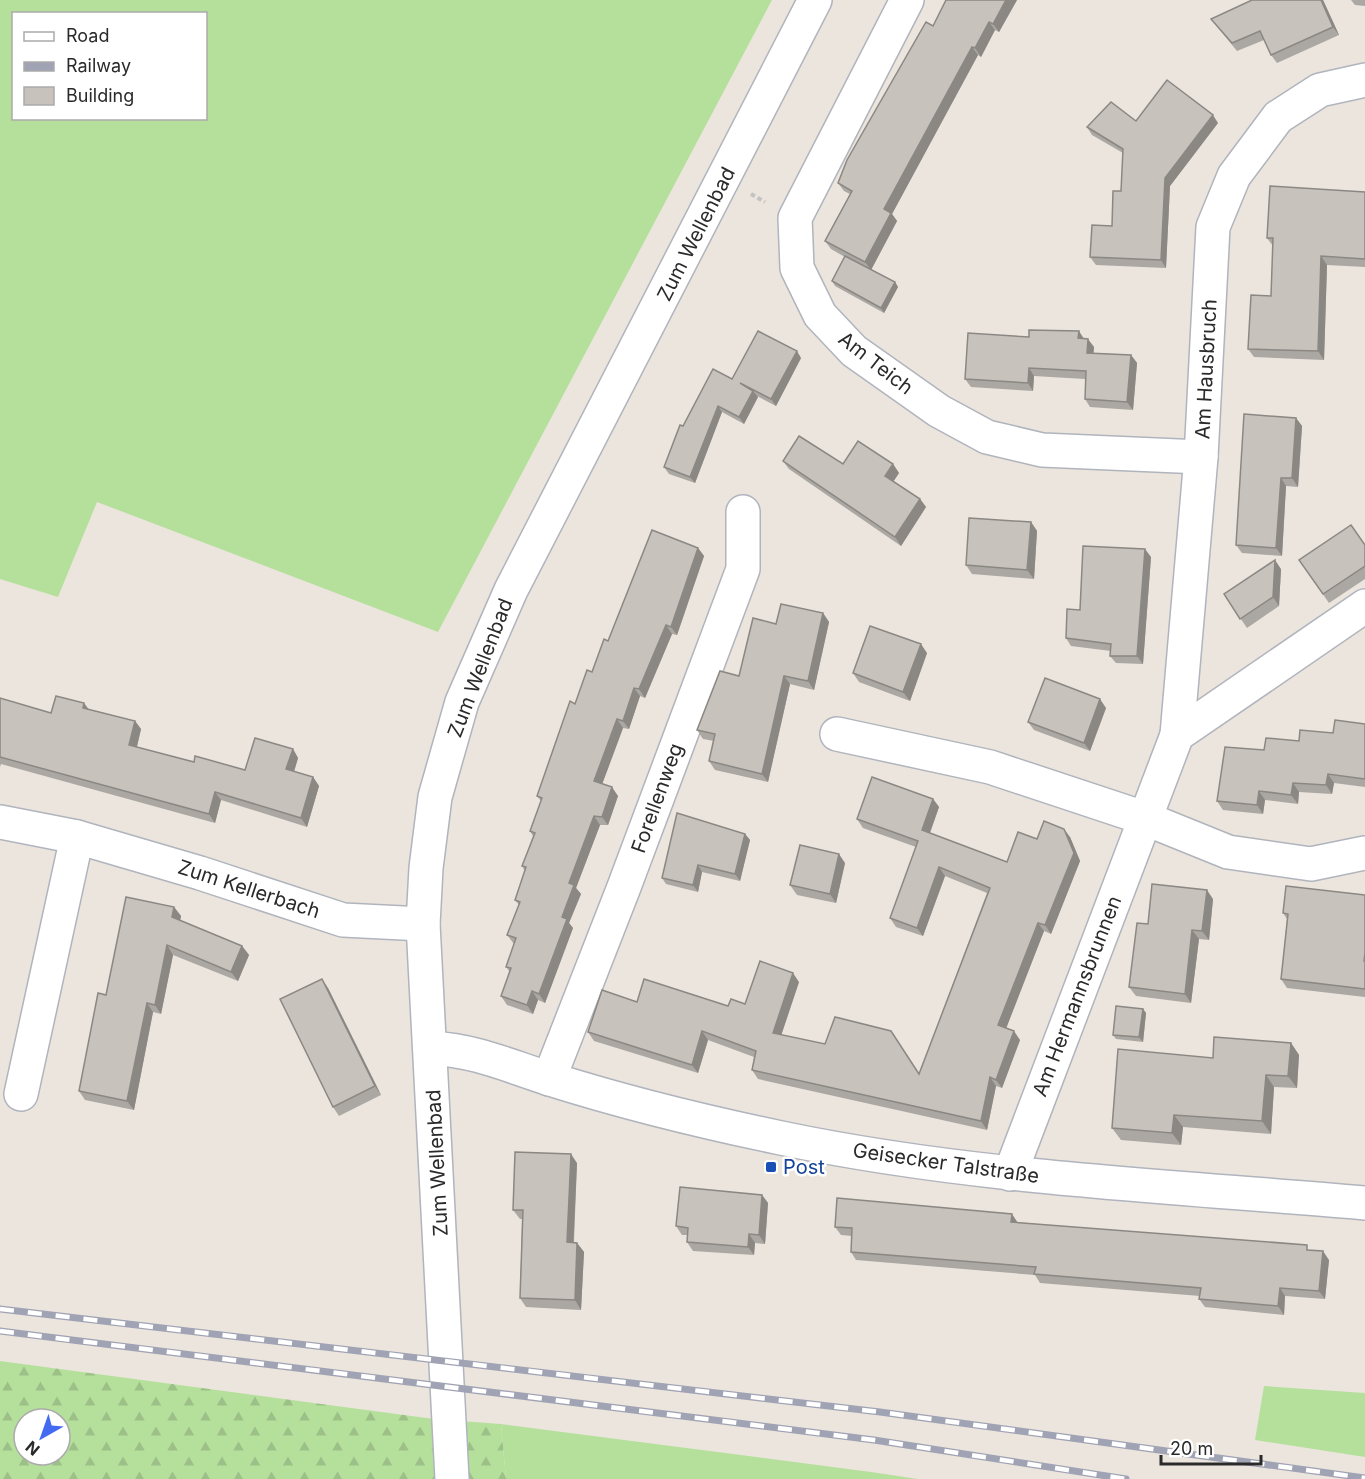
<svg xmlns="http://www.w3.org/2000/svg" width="1365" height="1479" viewBox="0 0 1365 1479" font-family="Inter,sans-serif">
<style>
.grass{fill:#b5e09c;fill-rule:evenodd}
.forest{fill:url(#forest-firs);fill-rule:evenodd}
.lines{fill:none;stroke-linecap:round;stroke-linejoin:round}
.street-casing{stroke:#b0b4bd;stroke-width:36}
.secondary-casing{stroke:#b0b4bd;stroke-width:36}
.path{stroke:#c3c3c3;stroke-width:4;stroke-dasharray:4.5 3;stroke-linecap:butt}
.street{stroke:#fff;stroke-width:33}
.secondary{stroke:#fff;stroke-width:33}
.rail-casing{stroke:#a0a3b4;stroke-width:7}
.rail{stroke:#fff;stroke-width:4.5;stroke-dasharray:14;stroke-linecap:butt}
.wall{fill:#aba7a2}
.shaded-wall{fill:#8b8884}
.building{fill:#c7c2bc;stroke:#8b8884;stroke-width:1.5}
.transit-dot{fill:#1a4fb4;stroke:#fff;stroke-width:2}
.labels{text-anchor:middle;stroke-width:5;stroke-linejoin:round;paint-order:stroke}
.street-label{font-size:20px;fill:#2a2a2a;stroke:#fff}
.transit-label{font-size:20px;fill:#164399;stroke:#fff;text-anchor:start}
</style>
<defs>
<pattern id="forest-firs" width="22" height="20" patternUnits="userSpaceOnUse" patternTransform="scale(1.5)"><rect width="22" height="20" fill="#b5e09c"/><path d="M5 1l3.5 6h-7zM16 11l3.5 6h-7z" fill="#9cc087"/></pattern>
</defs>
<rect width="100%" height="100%" fill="#ece5dd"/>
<g class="grass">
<path d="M0 0H772L438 632 97 502 58 597 0 579ZM14 14H206V118H14Z"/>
<polygon points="1264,1386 1365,1393 1365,1457 1255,1440"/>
<polygon points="501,1424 871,1472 918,1479 506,1479"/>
</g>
<path class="forest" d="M0 1361 434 1419 501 1424 506 1479H0ZM24 1419H60V1455H24Z"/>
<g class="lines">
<defs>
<g id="street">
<polyline points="907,0 795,218 797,268 820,315 854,351 939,411 987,437 1042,450 1201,457"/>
<polyline points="837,734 990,767 1144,818 1228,852 1311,864 1365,853"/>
<polyline points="1177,735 1201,457 1213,227 1234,176 1278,117 1320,90 1365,80"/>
<polyline points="0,822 77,837 200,873 343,920 423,924"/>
<path d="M430 1048C478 1051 506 1065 550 1079 626 1103 704 1122 781 1138 972 1178 1171 1186 1365 1203"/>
<polyline points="549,1079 624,887 743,569 743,512"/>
<polyline points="21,1094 77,837"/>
<polyline points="1010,1174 1177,735 1365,606"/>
</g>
<polyline id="secondary" points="452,1479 423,924 426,868 435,797 462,702 511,590 815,0"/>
</defs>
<use href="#street" class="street-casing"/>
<use href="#secondary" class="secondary-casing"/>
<polyline class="path" points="751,194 765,202"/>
<use href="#street" class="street"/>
<use href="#secondary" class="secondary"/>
<defs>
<g id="rail">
<polyline points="0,1309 880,1412 1365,1478"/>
<polyline points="0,1331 874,1440 1126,1479"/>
</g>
</defs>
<use href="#rail" class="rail-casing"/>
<use href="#rail" class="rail"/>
</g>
<g class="wall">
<polygon points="1017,0 999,32 995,30 981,57 978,55 892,214 897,221 871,270 895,282 898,287 884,313 835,286 832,281 845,257 831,249 825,241 850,194 844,191 838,183 933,26"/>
<polygon points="1323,0 1339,35 1277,63 1271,55 1264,40 1237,51 1211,19"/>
<polygon points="1351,0 1365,0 1365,6 1355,5"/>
<polygon points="1136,121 1218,123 1170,186 1166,268 1096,265 1090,257 1112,226 1121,191 1123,153 1092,135 1087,127"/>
<polygon points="1365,192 1365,267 1327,265 1324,360 1254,357 1248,349 1271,296 1273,246 1267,238"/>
<polygon points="1029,337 1084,339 1094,347 1093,353 1131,355 1137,363 1133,410 1090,407 1085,399 1085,379 1034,376 1033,391 971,387 965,379"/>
<polygon points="801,358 776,406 757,396 758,397 744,424 722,412 695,483 669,474 664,467 683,426 732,379"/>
<polygon points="1296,418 1302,426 1298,487 1286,486 1282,556 1242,553 1236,545"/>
<polygon points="783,461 843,464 893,464 899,473 893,482 920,499 926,507 901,546 789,469"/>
<polygon points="1031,522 1037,531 1034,579 972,574 966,565"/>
<polygon points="1365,545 1365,579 1329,603 1299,560"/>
<polygon points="698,548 704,556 677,635 672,634 645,698 640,696 629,729 623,728 602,784 618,796 608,825 600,825 576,888 581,894 569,923 573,928 545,1003 538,1000 533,1014 507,1005 501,996 510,972 506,967 514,944 507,935 519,905 515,900 525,871 522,866 533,836 530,831 541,801 537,796 575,704 608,641"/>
<polygon points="1151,557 1143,664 1116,663 1110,656 1111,651 1071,646 1066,638 1080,610"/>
<polygon points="1281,569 1279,606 1247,628 1224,594"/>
<polygon points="823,613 829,622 814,690 790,684 768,782 715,770 709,761 714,741 703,739 697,730 739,676 776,624"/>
<polygon points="927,653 910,701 859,682 853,673"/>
<polygon points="0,698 51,713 88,709 135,721 141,729 137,747 194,762 245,770 293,749 298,758 294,772 313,777 319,786 307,827 221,800 215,823 1,764 0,767"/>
<polygon points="1106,708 1090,751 1034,730 1028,722"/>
<polygon points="1365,724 1365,787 1334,783 1332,794 1299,792 1298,804 1265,800 1263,814 1223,810 1217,801 1264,750 1333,733"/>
<polygon points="933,799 939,807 930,833 1007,862 1037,839 1070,837 1080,861 1051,934 1044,931 1006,1028 1020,1040 1002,1088 996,1086 987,1130 758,1079 752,1070 754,1057 708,1040 698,1073 594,1041 588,1032 637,1002 728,1006 745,1004 799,982 781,1035 919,1074 987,893 945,876 923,936 896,927 890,918 916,847 863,828 857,819"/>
<polygon points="745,834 750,840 740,881 702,872 698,892 666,884 662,878"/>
<polygon points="845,863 836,903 797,895 790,885"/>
<polygon points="1365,895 1365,997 1287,988 1281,979 1287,919 1283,913"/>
<polygon points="1213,899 1209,940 1199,939 1191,1003 1136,996 1129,987 1148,924"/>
<polygon points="174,907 181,916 180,920 242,946 249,955 238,981 173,955 161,1014 153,1012 134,1110 85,1100 79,1091 106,995"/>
<polygon points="328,988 381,1095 339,1116 333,1107"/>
<polygon points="1143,1009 1146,1013 1143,1042 1116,1039 1113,1035"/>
<polygon points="1291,1043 1299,1055 1297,1088 1274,1087 1271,1134 1183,1127 1181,1145 1121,1140 1112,1128 1213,1058"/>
<polygon points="577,1163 574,1242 577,1243 584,1252 581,1310 526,1307 520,1298 522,1219 520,1219 513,1210"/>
<polygon points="762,1195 768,1203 765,1244 755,1243 754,1255 693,1251 687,1242 687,1235 682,1235 676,1226"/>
<polygon points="1017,1222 1311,1250 1329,1260 1325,1299 1285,1296 1284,1315 1205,1307 1199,1299 1200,1296 1040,1283 1035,1275 856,1260 851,1252 852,1236 841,1235 835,1227"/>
</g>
<g class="shaded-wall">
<polygon points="1006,0 1017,0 999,32 993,24"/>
<polygon points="1321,0 1323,0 1339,35 1333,27"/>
<polygon points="989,22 995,30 981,57 975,48"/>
<polygon points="972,47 978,55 892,214 897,221 871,270 865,262 884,209"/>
<polygon points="1213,115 1218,123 1170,186 1166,268 1161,260 1165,178"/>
<polygon points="1321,256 1327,265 1324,360 1318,351"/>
<polygon points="895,282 898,287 884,313 881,308"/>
<polygon points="1079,331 1084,339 1078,338"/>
<polygon points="1088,339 1094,347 1093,361 1087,353"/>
<polygon points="797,351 801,358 776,406 771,399"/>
<polygon points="1131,355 1137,363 1133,410 1127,402"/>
<polygon points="1029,368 1034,376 1033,391 1028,383"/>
<polygon points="753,391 758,397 744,424 739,417"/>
<polygon points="718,406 722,412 695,483 690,477"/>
<polygon points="1296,418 1302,426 1298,487 1292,478"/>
<polygon points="893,464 899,473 891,485 885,476"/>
<polygon points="1281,478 1286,486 1282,556 1276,548"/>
<polygon points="920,499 926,507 901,546 895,537"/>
<polygon points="1031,522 1037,531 1034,579 1027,570"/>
<polygon points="698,548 704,556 677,635 671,627"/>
<polygon points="1145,549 1151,557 1143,664 1137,656"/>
<polygon points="1275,560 1281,569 1279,606 1273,597"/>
<polygon points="823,613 829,622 814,690 808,681"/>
<polygon points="666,625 672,634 645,698 639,689"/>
<polygon points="921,644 927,653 910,701 903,692"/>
<polygon points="784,676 790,684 768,782 762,774"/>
<polygon points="634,688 640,696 629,729 623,721"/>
<polygon points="1100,699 1106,708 1090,751 1084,743"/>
<polygon points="84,703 90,711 83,708"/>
<polygon points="617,719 623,728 600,790 594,781"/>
<polygon points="135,721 141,729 135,754 129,745"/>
<polygon points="293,749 298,758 292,778 286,769"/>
<polygon points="1328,774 1334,783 1332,794 1326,785"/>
<polygon points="313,777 319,786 307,827 301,818"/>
<polygon points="1293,783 1299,792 1298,804 1291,795"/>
<polygon points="612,787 618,796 608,825 602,817"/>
<polygon points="1259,791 1265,800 1263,814 1257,805"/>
<polygon points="215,792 221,800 215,823 209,814"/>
<polygon points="933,799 939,807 928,838 922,830"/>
<polygon points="594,816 600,825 576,888 581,894 569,923 573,928 545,1003 539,994 562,917 569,883"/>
<polygon points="1064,829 1070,837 1080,861 1051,934 1045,925"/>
<polygon points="745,834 750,840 740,881 735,874"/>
<polygon points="839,854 845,863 836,903 830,894"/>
<polygon points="698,865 702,872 698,892 693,885"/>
<polygon points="939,867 945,876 923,936 917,928"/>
<polygon points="1207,890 1213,899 1209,940 1202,931"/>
<polygon points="174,907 181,916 179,927 172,917"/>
<polygon points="1038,923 1044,931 1004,1034 998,1025"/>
<polygon points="1192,930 1199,939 1191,1003 1185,994"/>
<polygon points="167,945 173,955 161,1014 155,1005"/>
<polygon points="242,946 249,955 238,981 231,972"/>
<polygon points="793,973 799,982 779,1042 773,1033"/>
<polygon points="322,979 328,988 381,1095 375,1086"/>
<polygon points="532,991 538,1000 533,1014 527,1005"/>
<polygon points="147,1003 153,1012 134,1110 127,1101"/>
<polygon points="1143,1009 1146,1013 1143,1042 1139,1037"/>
<polygon points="702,1031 708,1040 698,1073 692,1065"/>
<polygon points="1014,1031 1020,1040 1002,1088 996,1080"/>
<polygon points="1291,1043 1299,1055 1297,1088 1288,1076"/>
<polygon points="1266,1075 1274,1087 1271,1134 1262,1121"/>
<polygon points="990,1077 996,1086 987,1130 981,1121"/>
<polygon points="1174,1115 1183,1127 1181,1145 1172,1133"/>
<polygon points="571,1154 577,1163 573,1251 567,1242"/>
<polygon points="762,1195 768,1203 765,1244 759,1235"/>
<polygon points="1012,1214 1018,1223 1011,1222"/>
<polygon points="749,1234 755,1243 754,1255 748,1247"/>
<polygon points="577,1243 584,1252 581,1310 575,1300"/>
<polygon points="1323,1251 1329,1260 1325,1299 1319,1291"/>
<polygon points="1280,1288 1285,1296 1284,1315 1278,1306"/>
</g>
<g class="building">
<polygon points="946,0 1006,0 993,24 989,22 975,48 972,47 884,209 891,213 865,262 825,241 852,191 838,183 847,160 926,22 933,26"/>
<polygon points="1252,0 1321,0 1333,27 1271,55 1260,31 1232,43 1211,19"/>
<polygon points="1167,80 1213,115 1165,178 1161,260 1090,257 1092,225 1112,226 1113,191 1121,191 1123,149 1087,127 1111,102 1136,121"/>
<polygon points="1270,186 1365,192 1365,259 1321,256 1318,351 1248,349 1251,295 1271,296 1273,238 1267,238"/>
<polygon points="845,256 895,282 881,308 832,281"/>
<polygon points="1029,330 1079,331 1078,338 1088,339 1087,353 1131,355 1127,402 1085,399 1086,371 1029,368 1028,383 965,379 968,333 1029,337"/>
<polygon points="758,331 797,351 771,399 740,383 753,391 739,417 718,406 690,477 664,467 680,425 683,426 713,369 732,379"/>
<polygon points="1244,414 1296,418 1292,478 1281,478 1276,548 1236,545"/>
<polygon points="799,436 843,464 858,441 893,464 885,476 920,499 895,537 783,461"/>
<polygon points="969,518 1031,522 1027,570 966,565"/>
<polygon points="1351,525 1365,545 1365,566 1323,594 1299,560"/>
<polygon points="652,530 698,548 671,627 666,625 639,689 634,688 623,721 617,719 594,781 612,787 602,817 594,816 569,883 574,885 562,917 567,919 539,994 532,991 527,1005 501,996 511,968 506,967 516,938 507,935 520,902 515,900 526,867 522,866 535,833 530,831 542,798 537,796 570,701 575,704 587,670 592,672 604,639 608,641"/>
<polygon points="1083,546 1145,549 1137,656 1110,656 1111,644 1066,638 1067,609 1080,610"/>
<polygon points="1275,560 1273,597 1240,619 1224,594"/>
<polygon points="781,604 823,613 808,681 784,676 762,774 709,761 715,734 697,730 720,671 739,676 753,618 776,624"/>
<polygon points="870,626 921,644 903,692 853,673"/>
<polygon points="1045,678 1100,699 1084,743 1028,722"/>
<polygon points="56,696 84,703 83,708 135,721 129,745 194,762 195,756 245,770 255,738 293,749 286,769 313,777 301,818 215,792 209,814 0,757 0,698 51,713"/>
<polygon points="1335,720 1365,724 1365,779 1328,774 1326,785 1293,783 1291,795 1259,791 1257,805 1217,801 1225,747 1264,750 1266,738 1299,741 1300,730 1333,733"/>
<polygon points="872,777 933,799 922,830 1007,862 1018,832 1037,839 1044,821 1064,829 1074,853 1045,925 1038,923 998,1025 1014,1031 996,1080 990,1077 981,1121 752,1070 756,1051 702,1031 692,1065 588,1032 602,990 637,1002 644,979 728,1006 731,999 745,1004 760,961 793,973 773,1033 825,1044 835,1017 891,1031 919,1074 990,888 939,867 917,928 890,918 918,841 857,819"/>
<polygon points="677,813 745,834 735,874 698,865 693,885 662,878"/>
<polygon points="800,845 839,854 830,894 790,885"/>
<polygon points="1152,884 1207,890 1202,931 1192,930 1185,994 1129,987 1137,923 1148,924"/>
<polygon points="1286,886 1365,895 1365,953 1364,961 1365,961 1365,989 1281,979 1288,914 1283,913"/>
<polygon points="126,897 174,907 172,917 242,946 231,972 167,945 155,1005 147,1003 127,1101 79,1091 98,993 106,995"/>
<polygon points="322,979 375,1086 333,1107 280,999"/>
<polygon points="1116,1006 1143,1009 1139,1037 1113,1035"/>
<polygon points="1214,1037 1291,1043 1288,1076 1266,1075 1262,1121 1174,1115 1172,1133 1112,1128 1118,1049 1213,1058"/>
<polygon points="515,1152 571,1154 567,1242 577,1243 575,1300 520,1298 523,1210 513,1210"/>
<polygon points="680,1187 762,1195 759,1235 749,1234 748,1247 687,1242 688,1228 676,1226"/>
<polygon points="837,1198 1012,1214 1011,1222 1307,1245 1307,1250 1323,1251 1319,1291 1280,1288 1278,1306 1199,1299 1201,1288 1034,1274 1036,1267 851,1252 852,1228 835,1227"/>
</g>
<rect class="transit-dot" x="765" y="1161" width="12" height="12" rx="3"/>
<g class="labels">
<g class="street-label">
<text transform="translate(696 234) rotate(-63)" y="7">Zum Wellenbad</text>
<text transform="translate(876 363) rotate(38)" y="7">Am Teich</text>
<text transform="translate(1206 369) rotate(-87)" y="7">Am Hausbruch</text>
<text transform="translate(480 668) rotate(-69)" y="7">Zum Wellenbad</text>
<text transform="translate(657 798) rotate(-70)" y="7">Forellenweg</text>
<text transform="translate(249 889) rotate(18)" y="7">Zum Kellerbach</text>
<text transform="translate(1077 996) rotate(-69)" y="7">Am Hermannsbrunnen</text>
<text transform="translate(437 1163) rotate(-93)" y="7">Zum Wellenbad</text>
<text transform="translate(946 1163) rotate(8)" y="7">Geisecker Talstraße</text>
</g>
<g class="transit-label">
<text x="783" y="1174">Post</text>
</g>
</g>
<rect x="12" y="12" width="195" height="108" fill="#ffffff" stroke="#aaaaaa" stroke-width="1.5"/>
<rect x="24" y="32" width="30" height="9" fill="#ffffff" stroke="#aaaaaa" stroke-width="1.5"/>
<text x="66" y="42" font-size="18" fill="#2a2a2a">Road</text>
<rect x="24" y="62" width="30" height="9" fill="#a0a3b4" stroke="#aaaaaa" stroke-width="1.5"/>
<text x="66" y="72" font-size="18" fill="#2a2a2a">Railway</text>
<rect x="24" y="87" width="30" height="18" fill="#c7c2bc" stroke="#aaaaaa" stroke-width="1.5"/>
<text x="66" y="102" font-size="18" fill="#2a2a2a">Building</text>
<g transform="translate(42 1437) rotate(220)"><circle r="28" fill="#ffffff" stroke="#aaaaaa" stroke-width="1.5"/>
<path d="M0-4.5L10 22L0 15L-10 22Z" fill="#436bf2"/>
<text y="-9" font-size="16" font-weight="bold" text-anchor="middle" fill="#2a2a2a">N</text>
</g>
<path d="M1161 1455v9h100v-9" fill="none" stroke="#2a2a2a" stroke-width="3"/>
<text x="1170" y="1455" font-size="18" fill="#2a2a2a" stroke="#ffffff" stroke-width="4.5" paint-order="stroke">20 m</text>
</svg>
